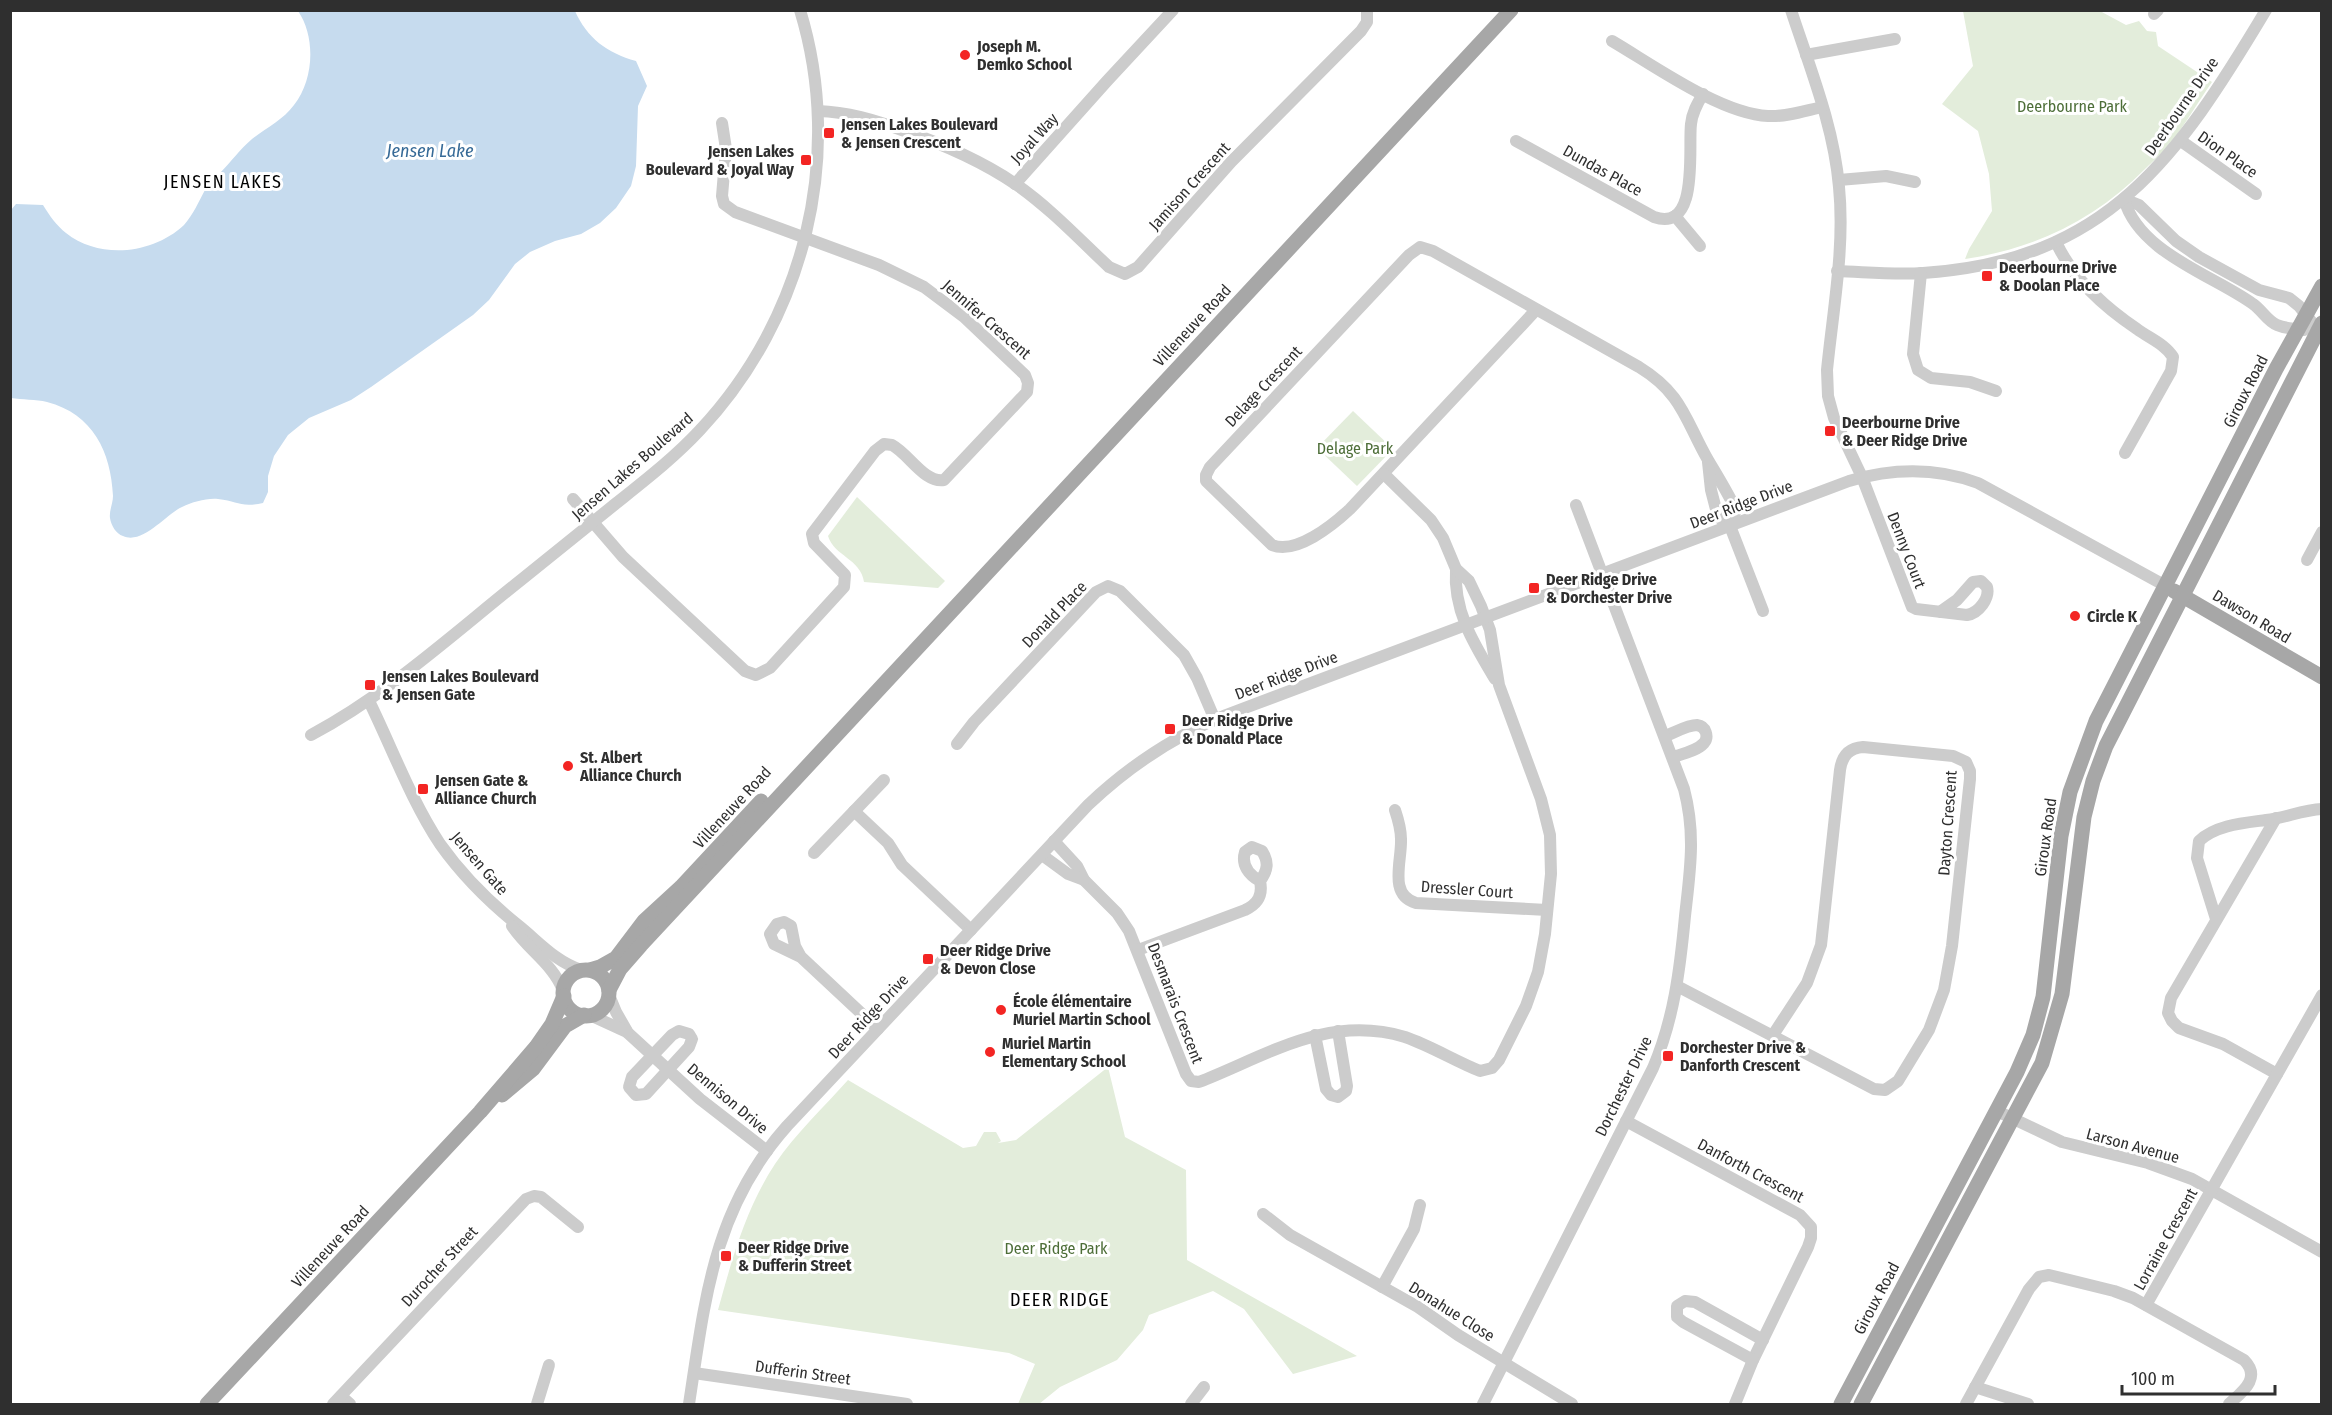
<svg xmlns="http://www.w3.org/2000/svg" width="2332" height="1415" viewBox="0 0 2332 1415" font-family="'Fira Sans Condensed',sans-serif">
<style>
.green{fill:#e3eddb}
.water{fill:#c6dbee}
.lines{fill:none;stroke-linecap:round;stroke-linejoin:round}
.minor{stroke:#ccc;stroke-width:12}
.major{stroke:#a7a7a7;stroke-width:15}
.poi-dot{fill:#f32523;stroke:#fff;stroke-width:2}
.labels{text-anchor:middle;stroke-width:6;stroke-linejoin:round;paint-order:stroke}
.poi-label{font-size:16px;font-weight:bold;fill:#2f2f2f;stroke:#fff;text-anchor:start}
.park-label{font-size:16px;fill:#4d6e38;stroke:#fff}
.street-label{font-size:16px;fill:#2f2f2f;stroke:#fff}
.water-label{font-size:18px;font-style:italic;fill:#366a97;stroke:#fff}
.neighbourhood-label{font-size:18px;letter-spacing:1.5px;fill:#000;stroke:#fff}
</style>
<rect width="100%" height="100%" fill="#fff"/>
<g class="green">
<path d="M1963 11H2100L2126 25 2139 21 2147 31 2156 32 2158 46 2212 82C2198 102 2186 123 2171 143 2164 152 2154 160 2145 169 2096 219 2035 249 1965 259L1969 249 1992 211 1989 174 1978 131 1942 104 1973 66Z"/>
<polygon points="1353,411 1393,449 1357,486 1317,448"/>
<path d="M857 497 945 581 938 588 864 582C861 559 834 556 828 536Z"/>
<path d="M1108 1067 1125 1137 1186 1170 1187 1260 1357 1356 1293 1374 1244 1309 1213 1291 1149 1315 1143 1330 1117 1360 1060 1387 1039 1404H1018L1035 1364 1009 1353 718 1310C732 1259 746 1208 775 1164 796 1133 824 1107 848 1080L963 1148 976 1146 984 1132H996L1001 1141 998 1143 1016 1140Z"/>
</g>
<path class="water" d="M298 11H575C587 38 607 53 636 61L647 86 638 106 636 166 631 186 616 208 600 223 581 234 555 241 530 252 515 264 489 300 473 315 371 387 351 400 309 418 288 435 274 456 268 476V492L263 503C240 508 238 501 218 499 206 498 193 502 182 507 166 514 143 545 123 536 116 534 111 525 110 518 109 511 113 503 113 496 111 452 93 414 47 402 36 399 22 400 11 398V210L16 204 43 205C49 215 57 226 66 233 100 260 153 254 184 225 193 215 199 201 205 190 209 183 215 178 220 173 231 162 240 149 252 139 266 128 283 120 294 105 314 80 316 37 298 11Z"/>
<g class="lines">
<g class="minor">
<path d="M1791 10C1810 68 1834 127 1839 187 1845 247 1833 310 1827 370L1828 396 1834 418 1862 477 1912 607 1916 609 1967 615C1979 613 1990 598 1987 587L1981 581 1973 582 1957 600 1940 612"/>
<polyline points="2154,14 2158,10"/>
<path d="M1612 41C1653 65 1721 114 1768 116 1786 117 1804 111 1822 107"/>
<polyline points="1806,55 1895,39"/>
<path d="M818 111C848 112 874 120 902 130 943 144 982 161 1017 185 1051 209 1079 239 1109 267L1125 274 1138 267 1231 162 1361 31 1367 22V10"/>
<path d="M1516 141 1654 217C1700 233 1688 148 1691 124 1692 113 1697 104 1703 94"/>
<polyline points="2181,141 2256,194"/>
<polyline points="1839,180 1886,176 1915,182"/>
<polyline points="1015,184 1107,81 1173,10"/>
<polyline points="2124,199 2139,205 2176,241 2199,257 2259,290 2289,298 2299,306 2322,335"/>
<path d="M2124 199C2139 253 2213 275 2253 304 2262 310 2267 321 2277 325 2286 329 2294 328 2304 330"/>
<polyline points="1675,216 1700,246"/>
<path d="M2056 242C2073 279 2103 306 2137 329 2149 338 2165 344 2173 357L2171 371 2125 453"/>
<path d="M1837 271C1866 272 1894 275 1923 273 2108 261 2178 157 2266 10"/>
<polyline points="1921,273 1913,354 1918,370 1931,378 1970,382 1996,391"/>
<path d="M1536 310 1350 509C1333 525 1296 555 1272 545L1206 481V475L1210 467 1409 255 1420 247 1433 251 1639 367C1683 394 1685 420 1708 460 1718 477 1728 493 1736 510L1730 526"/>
<polyline points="1708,462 1711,490 1718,517 1730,526"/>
<path d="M573 499 623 557 745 671 756 675 770 668 844 587 845 575 814 543 812 534 875 451 884 444 892 445C909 454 924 483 944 480L1027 392 1028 383 1025 375 964 317 924 287 879 265 735 212 724 204 722 196 726 149 722 123"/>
<polyline points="1730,526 1763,611"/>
<polyline points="2307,560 2322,532"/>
<path d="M1456 569C1453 611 1474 644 1495 679"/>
<path d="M369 701C392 748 411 800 440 844 462 875 489 902 519 926 540 943 555 961 581 970"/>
<path d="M311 735C388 694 453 634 521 580 552 555 583 530 614 505 644 481 674 458 700 430 804 319 845 157 800 10"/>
<path d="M1665 736C1674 733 1687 725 1697 725 1706 726 1709 737 1704 743 1697 751 1682 754 1673 757"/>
<polyline points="957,744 974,722 1096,592 1108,586 1120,591 1184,655 1197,678 1215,720"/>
<path d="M1395 810C1398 819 1401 829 1401 839 1402 861 1388 895 1416 903L1547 910"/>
<polyline points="854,811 888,843 902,865 971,930"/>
<polyline points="2276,818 2171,998 2168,1013 2172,1021 2179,1028 2223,1044 2277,1074"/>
<path d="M1054 841 1077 866 1084 880 1117 913 1129 931 1186 1074 1191 1081 1199 1082C1268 1055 1328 1014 1405 1037 1431 1046 1455 1061 1480 1071L1492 1068 1499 1060 1526 1006 1538 972 1545 934 1551 874 1550 835 1541 799 1499 685 1490 630 1481 606 1469 581 1456 569 1443 538 1431 520 1384 474"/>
<polyline points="814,853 884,780"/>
<polyline points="1042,855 1068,874 1084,880"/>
<path d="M2216 919 2197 858 2199 841C2216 825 2244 823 2266 820 2285 818 2302 810 2322 809"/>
<path d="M512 926C528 950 552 963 563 990"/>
<path d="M1138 950 1245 910C1258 904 1263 895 1260 881 1268 870 1269 862 1262 851L1252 847 1245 852C1241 865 1249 875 1260 881"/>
<polyline points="801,957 795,946 791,926 784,922 777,924 770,934 774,944 801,957 878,1029"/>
<path d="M1677 986 1874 1089 1885 1090 1898 1081 1929 1030 1944 990 1952 946 1970 779V771L1966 762 1953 756 1863 747C1849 748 1842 756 1840 770L1821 945 1807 983 1773 1035"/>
<polyline points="609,995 616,1012 628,1033 700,1099 767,1151"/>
<polyline points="590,1015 627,1032"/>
<polygon points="679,1031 689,1034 692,1039 689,1047 646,1094 636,1095 629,1087 632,1077 672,1035"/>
<polyline points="1315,1035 1326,1089 1331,1095 1338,1097 1346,1091 1347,1086 1338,1031"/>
<polyline points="1997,1111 2062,1142 2148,1163 2192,1179 2322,1252"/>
<polyline points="1626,1121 1800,1215 1811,1227 1811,1238 1808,1247 1753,1360 1735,1404"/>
<polyline points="1263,1214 1290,1235 1418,1307 1458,1335 1572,1404"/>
<polyline points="1382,1287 1414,1229 1420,1205"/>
<polyline points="2146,1305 2322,995"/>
<polyline points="1753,1360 1683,1322 1677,1317 1677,1306 1685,1301 1695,1302 1763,1340"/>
<polyline points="694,1373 907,1404"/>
<polyline points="1975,1387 2028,1404"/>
<polyline points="341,1396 350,1404"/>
<polyline points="333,1404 526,1199 534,1196 541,1197 578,1227"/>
<polyline points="537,1404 549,1365"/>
<path d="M689 1404C705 1300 713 1209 787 1126L1088 805C1129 766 1172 737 1226 715L1849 481C1893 468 1935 467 1978 483L2164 585"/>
<polyline points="1191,1404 1204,1387"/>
<path d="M1483 1404 1653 1068C1674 1019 1680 969 1685 916 1690 871 1696 834 1684 789L1576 505"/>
<path d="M1966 1404 2029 1289 2039 1277 2049 1275 2114 1291 2133 1298 2244 1360C2262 1378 2242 1392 2229 1404"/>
</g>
<g class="major">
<polyline points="2174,591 2322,677"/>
<polyline points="590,970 600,967 616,958 644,921 681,887 761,801"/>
<circle cx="586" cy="993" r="23"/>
<polyline points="609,990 620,969 641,945 1511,10"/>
<polyline points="502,1095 533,1069 565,1026 584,1015"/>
<polyline points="207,1404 480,1112 536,1047 552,1024 564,996"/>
<polyline points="1841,1404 2017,1072 2033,1035 2043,997 2061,836 2070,792 2096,721 2276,369 2322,286"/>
<polyline points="1861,1404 2042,1063 2062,994 2084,817 2093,781 2106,746 2322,323"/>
</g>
</g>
<g class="poi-dot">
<circle cx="965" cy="55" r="6"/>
<rect x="823" y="127" width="12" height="12" rx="3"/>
<rect x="800" y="154" width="12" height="12" rx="3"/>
<rect x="1981" y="270" width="12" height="12" rx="3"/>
<rect x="1824" y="425" width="12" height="12" rx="3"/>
<rect x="1528" y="582" width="12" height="12" rx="3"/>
<circle cx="2075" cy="616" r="6"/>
<rect x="364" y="679" width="12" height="12" rx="3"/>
<rect x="1164" y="723" width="12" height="12" rx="3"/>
<circle cx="568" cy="766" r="6"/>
<rect x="417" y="783" width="12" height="12" rx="3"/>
<rect x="922" y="953" width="12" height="12" rx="3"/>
<circle cx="1001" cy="1010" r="6"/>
<circle cx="990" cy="1052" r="6"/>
<rect x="1662" y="1050" width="12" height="12" rx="3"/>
<rect x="720" y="1250" width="12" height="12" rx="3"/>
</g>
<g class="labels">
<g class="poi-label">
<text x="977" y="52">Joseph M.<tspan x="977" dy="18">Demko School</tspan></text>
<text x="841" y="130">Jensen Lakes Boulevard<tspan x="841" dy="18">&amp; Jensen Crescent</tspan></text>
<text x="794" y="157" text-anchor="end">Jensen Lakes<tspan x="794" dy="18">Boulevard &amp; Joyal Way</tspan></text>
<text x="1999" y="273">Deerbourne Drive<tspan x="1999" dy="18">&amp; Doolan Place</tspan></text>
<text x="1842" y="428">Deerbourne Drive<tspan x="1842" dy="18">&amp; Deer Ridge Drive</tspan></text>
<text x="1546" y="585">Deer Ridge Drive<tspan x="1546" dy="18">&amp; Dorchester Drive</tspan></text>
<text x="2087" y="622">Circle K</text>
<text x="382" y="682">Jensen Lakes Boulevard<tspan x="382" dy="18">&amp; Jensen Gate</tspan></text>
<text x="1182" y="726">Deer Ridge Drive<tspan x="1182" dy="18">&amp; Donald Place</tspan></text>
<text x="580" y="763">St. Albert<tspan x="580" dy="18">Alliance Church</tspan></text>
<text x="435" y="786">Jensen Gate &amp;<tspan x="435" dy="18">Alliance Church</tspan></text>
<text x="940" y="956">Deer Ridge Drive<tspan x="940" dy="18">&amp; Devon Close</tspan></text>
<text x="1013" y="1007">École élémentaire<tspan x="1013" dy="18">Muriel Martin School</tspan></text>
<text x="1002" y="1049">Muriel Martin<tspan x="1002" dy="18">Elementary School</tspan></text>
<text x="1680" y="1053">Dorchester Drive &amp;<tspan x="1680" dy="18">Danforth Crescent</tspan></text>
<text x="738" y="1253">Deer Ridge Drive<tspan x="738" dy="18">&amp; Dufferin Street</tspan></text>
</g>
<g class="park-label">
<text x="2072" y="112">Deerbourne Park</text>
<text x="1355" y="454">Delage Park</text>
<text x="1056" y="1254">Deer Ridge Park</text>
</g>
<g class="street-label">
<text transform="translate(2181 106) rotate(-55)" y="6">Deerbourne Drive</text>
<text transform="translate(1034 138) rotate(-48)" y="6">Joyal Way</text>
<text transform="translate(2228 154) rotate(35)" y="6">Dion Place</text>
<text transform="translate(1603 170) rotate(29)" y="6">Dundas Place</text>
<text transform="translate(1189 186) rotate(-48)" y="6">Jamison Crescent</text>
<text transform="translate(987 319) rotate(41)" y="6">Jennifer Crescent</text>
<text transform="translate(1192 325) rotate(-47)" y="6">Villeneuve Road</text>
<text transform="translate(1263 386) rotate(-47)" y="6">Delage Crescent</text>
<text transform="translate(2245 391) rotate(-63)" y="6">Giroux Road</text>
<text transform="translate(632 466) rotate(-41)" y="6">Jensen Lakes Boulevard</text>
<text transform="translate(1741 504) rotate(-21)" y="6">Deer Ridge Drive</text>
<text transform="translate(1907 550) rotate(69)" y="6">Denny Court</text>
<text transform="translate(1054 614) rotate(-46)" y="6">Donald Place</text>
<text transform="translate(2252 616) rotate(31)" y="6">Dawson Road</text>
<text transform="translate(1286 675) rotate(-21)" y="6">Deer Ridge Drive</text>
<text transform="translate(732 807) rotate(-47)" y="6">Villeneuve Road</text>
<text transform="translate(1947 823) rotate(-86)" y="6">Dayton Crescent</text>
<text transform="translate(2045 837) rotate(-82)" y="6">Giroux Road</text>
<text transform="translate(480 863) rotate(49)" y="6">Jensen Gate</text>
<text transform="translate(1467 889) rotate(4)" y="6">Dressler Court</text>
<text transform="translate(1176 1003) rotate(69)" y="6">Desmarais Crescent</text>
<text transform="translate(868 1016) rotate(-47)" y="6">Deer Ridge Drive</text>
<text transform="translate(1623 1086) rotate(-64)" y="6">Dorchester Drive</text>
<text transform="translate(728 1098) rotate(40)" y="6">Dennison Drive</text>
<text transform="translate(2133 1145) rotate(15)" y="6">Larson Avenue</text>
<text transform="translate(1751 1170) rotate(28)" y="6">Danforth Crescent</text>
<text transform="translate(2165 1239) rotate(-61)" y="6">Lorraine Crescent</text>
<text transform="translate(330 1246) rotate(-47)" y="6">Villeneuve Road</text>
<text transform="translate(439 1266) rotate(-47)" y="6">Durocher Street</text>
<text transform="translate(1876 1298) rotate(-62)" y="6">Giroux Road</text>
<text transform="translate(1452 1311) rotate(32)" y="6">Donahue Close</text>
<text transform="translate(803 1372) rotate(8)" y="6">Dufferin Street</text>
</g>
<g class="water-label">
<text x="430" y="157">Jensen Lake</text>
</g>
<g class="neighbourhood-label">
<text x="223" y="188">JENSEN LAKES</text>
<text x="1060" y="1306">DEER RIDGE</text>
</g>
</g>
<rect width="2332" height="1415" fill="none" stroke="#2f2f2f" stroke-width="24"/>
<path d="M2122 1385v9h153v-9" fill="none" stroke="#2f2f2f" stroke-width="3"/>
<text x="2131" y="1385" font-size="18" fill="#2f2f2f" stroke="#ffffff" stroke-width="4.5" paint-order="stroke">100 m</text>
</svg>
